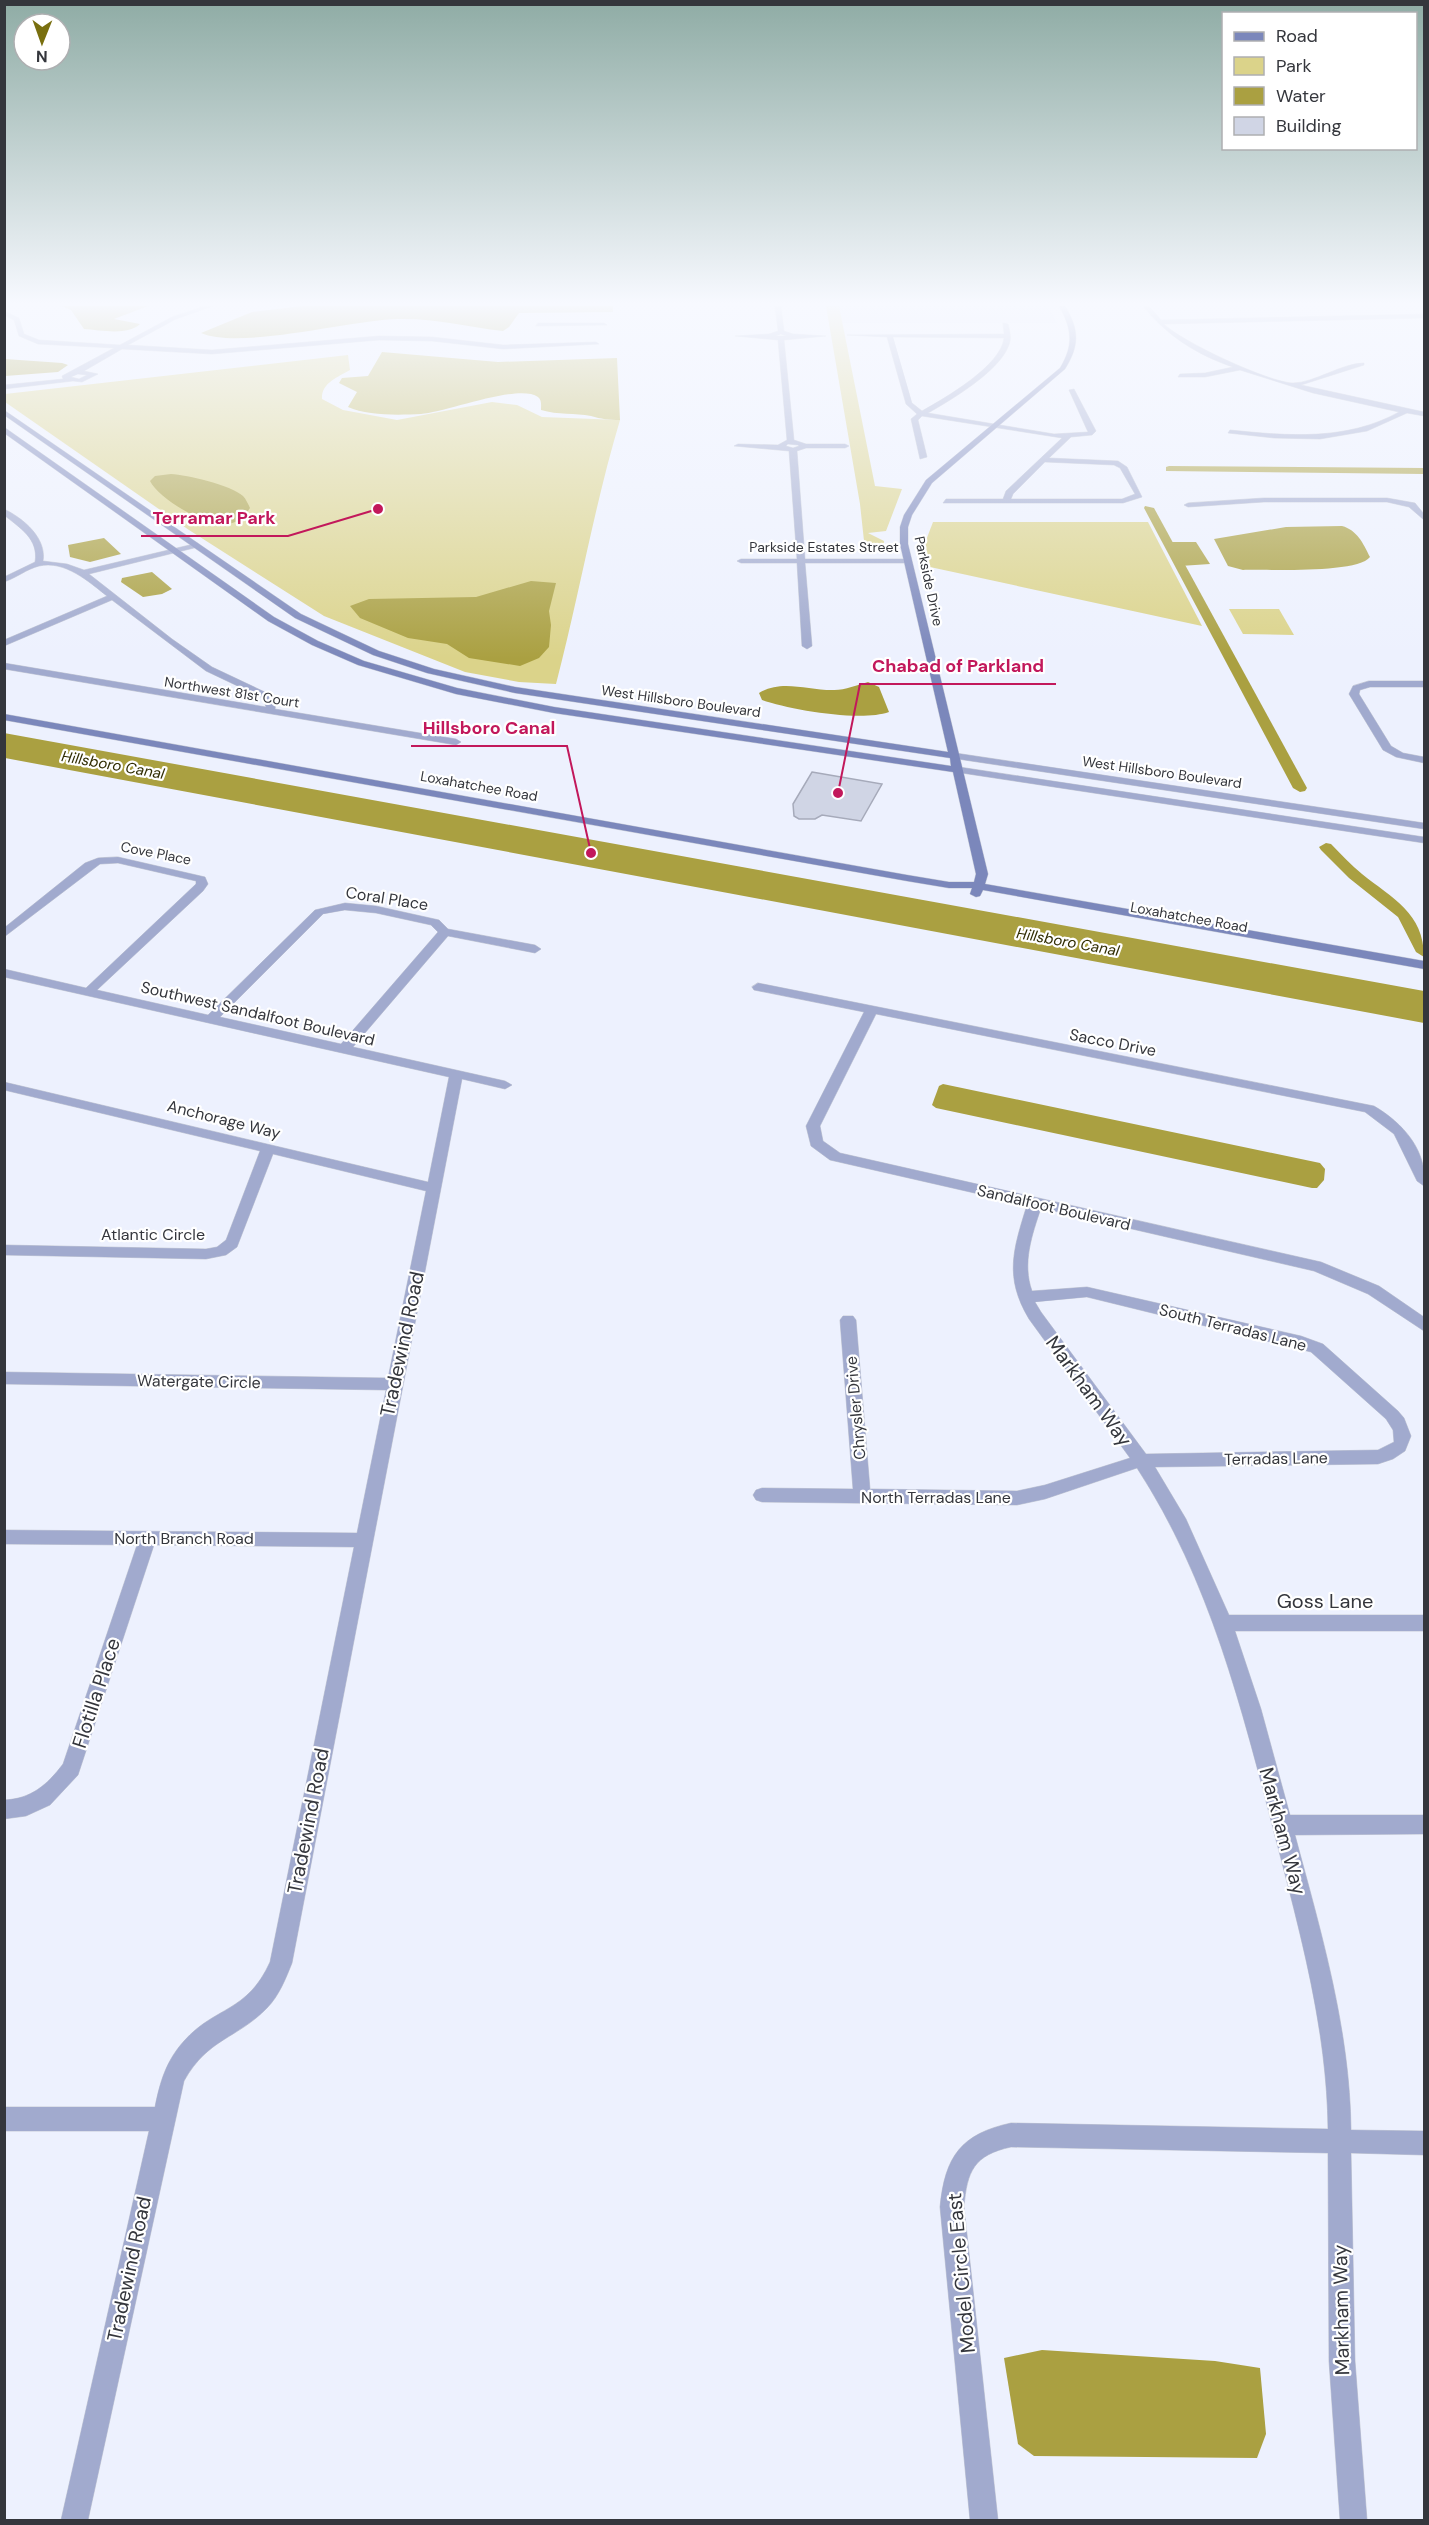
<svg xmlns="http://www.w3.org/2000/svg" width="1429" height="2525" viewBox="0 0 1429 2525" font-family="'DM Sans',sans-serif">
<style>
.built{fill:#e0e5f9}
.green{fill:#dbd38a}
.forest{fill:#c0b658}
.water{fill:#aaa041}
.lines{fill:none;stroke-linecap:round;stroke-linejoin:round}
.canal{fill:#aaa041;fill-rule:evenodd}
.building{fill:#d0d5e5;stroke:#a6aaba;stroke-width:1.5}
.street-casing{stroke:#c8ccd7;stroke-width:1}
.secondary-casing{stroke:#c8ccd7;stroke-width:1}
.street{fill:#a1aace;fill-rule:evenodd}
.secondary{fill:#7b87bb;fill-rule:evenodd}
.labels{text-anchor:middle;stroke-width:4.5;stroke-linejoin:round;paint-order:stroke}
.far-street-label{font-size:14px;fill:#34363c;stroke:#fff}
.far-water-label{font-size:15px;font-style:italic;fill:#302c02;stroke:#fff}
.street-label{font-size:16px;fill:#34363c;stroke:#fff}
.near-street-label{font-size:20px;fill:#34363c;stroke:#fff}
.leader{fill:none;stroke:#c2185b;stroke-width:2}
.callout-dot{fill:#c2185b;stroke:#fff;stroke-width:2}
.callout-label{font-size:18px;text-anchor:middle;font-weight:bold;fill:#c2185b;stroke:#fff;stroke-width:4.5;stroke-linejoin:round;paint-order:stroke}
</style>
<rect width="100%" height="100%" fill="#edf1fe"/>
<polygon class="built" points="839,306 1048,306 1057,323 842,323"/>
<g class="green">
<polygon points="826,306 839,306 875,486 902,489 886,531 868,533 884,541 883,551 865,550 860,504"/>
<path d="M348 355 350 370C338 377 321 383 322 399L343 410 397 420 492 402 517 405 542 417 620 420C594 507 579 596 556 684L519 682 465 672 324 616 189 530 5 402V394Z"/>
<polygon points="933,522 1148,522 1202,626 930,567 925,543"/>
<polygon points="1229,609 1279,609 1294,635 1243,634"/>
</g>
<path class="forest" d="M382 352 498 362 617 358 620 420C609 420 601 419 591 416 575 413 558 415 541 410 541 406 542 400 538 397 518 383 445 413 421 414 399 415 367 416 348 407L357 392 339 383 342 378 368 376Z"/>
<g class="water">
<path d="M62 306H148L114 319 140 324C128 336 100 330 84 329L71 310Z"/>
<path d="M303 306H613V312L519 313 509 327 503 331C467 327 434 318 398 319 350 320 241 350 201 333L252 312Z"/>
<polygon points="5,359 62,363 68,365 58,372 5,376"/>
<path d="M171 474C187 475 231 485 243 496 246 499 248 504 250 508 244 517 238 523 227 524 206 527 159 499 150 481L155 476Z"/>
<path d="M1342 526C1357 530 1363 543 1370 557 1357 574 1266 569 1243 570L1228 566 1214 539 1286 527Z"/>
<polygon points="104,538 121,554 90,562 70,557 68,545"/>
<polygon points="1167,542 1196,542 1210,564 1180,566"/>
<polygon points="152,572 172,589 162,594 143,597 121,582 122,578"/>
<polygon points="531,581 556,583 549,611 551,625 549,647 539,658 520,666 469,658 447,644 408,638 360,618 350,606 369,599 476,597"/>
<path d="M868 682 879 687 889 712C861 722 791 710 762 700L759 693C781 679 807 690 832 690 843 691 857 685 868 682Z"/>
<polygon points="4,733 1424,991 1424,1023 5,758"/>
<polygon points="943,1084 1320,1163 1325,1169 1324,1180 1317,1188 1312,1188 936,1108 932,1105 939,1086"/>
<polygon points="1042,2350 1215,2361 1260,2368 1266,2434 1257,2458 1034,2456 1018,2444 1004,2358"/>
</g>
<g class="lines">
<g class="canal">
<polygon points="1169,466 1424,468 1424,474 1166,471 1166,467"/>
<polygon points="1145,506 1154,508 1307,788 1305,791 1300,792 1293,788 1144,508"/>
<path d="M1326 843 1331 844C1341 854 1351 865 1362 874 1392 898 1424 913 1424 957L1416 952 1398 917 1349 878 1321 850 1319 847Z"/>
</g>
</g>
<polygon class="building" points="812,772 882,784 861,821 822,815 815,819 799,819 794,816 793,804"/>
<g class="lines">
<defs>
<g id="street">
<path d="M205 306H213L176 319 128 345 212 350 379 336 432 337 503 345 596 342 599 344 503 349 432 341 379 340 212 354 122 349 84 371 98 374 82 382 73 381 4 389V385L63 379 62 376 114 348 38 344 19 336 14 320 4 315V311L19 318 24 334 39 340 120 345 172 317ZM78 374 87 375 79 379 71 377Z"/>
<path d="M775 306H781L784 331 793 334 826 336 784 340 794 440 806 444H845L849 446 845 448H806L797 451 805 559H908L912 561 908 563H805L812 646 807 649 802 646 797 563H741L737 561 741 559H797L789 451 734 446 738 444 778 445 787 440 778 340 735 336 769 334 778 331ZM781 334 786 336H776ZM788 444 798 445 799 446 793 448 786 446Z"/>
<path d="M1143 306H1149L1161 320 1424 314V318L1164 324C1180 341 1270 383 1293 383 1314 383 1342 363 1364 363V365L1301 385 1424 412V416L1407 413 1367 431 1320 439 1274 438 1228 433 1230 430C1288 436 1347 441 1399 412L1313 393 1240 370 1205 377H1178L1180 374 1205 373 1233 367C1197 355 1166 335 1143 306Z"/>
<polygon points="538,323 604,323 607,325 536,326"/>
<path d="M1003 323 1008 324C1010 332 1012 339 1008 347 998 372 951 400 928 413L1054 434 1088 432 1069 390 1074 389 1096 431 1092 435 1071 437 1049 458 1118 461 1127 467 1142 497 1123 503H943L946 499H1003L1006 491 1062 438 922 416 918 420 927 457 920 459 911 419 917 414 906 404 887 337 847 335 1004 334ZM893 337 1004 338C1001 366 945 398 922 411L912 403ZM1045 462 1114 465 1120 468 1135 494 1122 499H1011L1013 494Z"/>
<polygon points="1264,498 1387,498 1415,503 1424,514 1424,520 1409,507 1387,502 1264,502 1188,507 1184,505 1188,503"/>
<path d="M4 509C23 518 47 538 43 561L67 564 84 570 198 543V547L89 574 172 639 212 667 269 694 276 703 275 709 456 739 461 742 456 745 4 669V663L266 707 263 698 206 671 112 600 4 646V640L107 596C89 582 65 560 39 566 27 569 16 578 4 582V577L35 562C39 539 20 528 4 515Z"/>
<polygon points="1369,681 1424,681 1424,687 1370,687 1360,690 1359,694 1391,746 1403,753 1424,757 1424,763 1396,757 1383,750 1349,694 1353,686"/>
<polygon points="955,753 1424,823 1424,829 951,758 950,756"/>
<polygon points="959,767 1424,837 1424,843 955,772 955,768"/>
<path d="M118 857 205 877 208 884 203 891 97 990 208 1015 315 910 345 903 376 906 439 920 448 929 535 945 541 949 535 953 448 936 353 1047 505 1081 512 1085 505 1089 462 1079 292 1963C286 1978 279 1996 267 2008 237 2039 208 2038 184 2081L88 2520H61L149 2131H4V2107H155C160 2082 166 2061 184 2041 215 2006 247 2013 270 1962L354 1547 154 1545 78 1775 50 1805 26 1816 4 1819V1800C31 1799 47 1785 63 1764L137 1545 4 1544V1530L357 1533 386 1390 4 1384V1372L388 1378 426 1191 273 1154 237 1247 226 1255 206 1259 4 1255V1245L206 1249 217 1247 226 1240 260 1151 4 1090V1082L428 1182 449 1077 4 977V969L86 988 196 884V881L118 863 100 864 4 937V928L85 863 98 858ZM345 910 376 913 431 925 438 932 341 1044 220 1017 323 914Z"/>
<path d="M758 983 1374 1106C1403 1123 1428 1151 1424 1186L1417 1181 1394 1134 1365 1112 876 1014 820 1126 823 1141 840 1153 1321 1262 1379 1286 1424 1317V1331L1368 1294 1314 1271 1041 1208C1032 1235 1022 1263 1032 1291L1087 1287 1301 1336 1323 1344 1398 1411 1404 1418 1411 1436 1405 1451 1393 1459 1378 1464 1155 1467 1186 1519 1229 1615H1424V1631H1235L1261 1709 1290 1815H1424V1834L1295 1835C1321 1932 1350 2029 1351 2130L1424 2131V2155L1351 2153 1355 2361 1367 2520H1340L1329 2361 1328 2153 1011 2147C974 2155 967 2171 964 2207L998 2520H970L940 2207C945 2156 961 2134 1011 2123L1328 2129C1327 2029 1300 1932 1275 1836 1242 1709 1210 1580 1137 1468L1045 1499 1017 1505 762 1502 756 1500 753 1495 756 1490 762 1488 853 1489 840 1320 843 1316H853L856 1320 870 1489 1017 1491 1045 1485 1130 1458 1029 1319C1004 1277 1013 1250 1027 1205L830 1160 811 1146 806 1126 864 1012 754 990 752 987ZM1087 1297 1311 1352 1386 1419 1393 1430 1394 1442 1378 1450 1146 1454 1041 1312 1035 1302Z"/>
</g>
<path id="secondary" d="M1059 306H1065C1079 329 1080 345 1065 369L932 483 912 515 908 527V544L988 874 985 884 1424 961V969L983 890 980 896 976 897 970 894 972 888H949L907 881 4 720V714L907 875 949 882H974L976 874 953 772 554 713 456 694 358 665 312 645 268 621 4 433V427L274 617 318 641 364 661 457 688 554 707 951 766 950 758 515 693 427 673 373 655 295 618 4 415V410L301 614 379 651 434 669 515 687 948 752 900 544V527L904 515 926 480 1060 368C1074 345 1072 329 1059 306Z"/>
</defs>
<use href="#street" class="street-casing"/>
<use href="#secondary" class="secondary-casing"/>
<use href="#street" class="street"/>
<use href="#secondary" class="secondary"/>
</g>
<linearGradient id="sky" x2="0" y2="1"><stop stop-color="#8faca5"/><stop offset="0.46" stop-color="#f7f9ff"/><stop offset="1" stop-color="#f7f9ff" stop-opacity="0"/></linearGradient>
<rect width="1429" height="659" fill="url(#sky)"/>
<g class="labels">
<g class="far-street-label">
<text x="824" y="552">Parkside Estates Street</text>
<text transform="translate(929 581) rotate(78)" y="5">Parkside Drive</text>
<text transform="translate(232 692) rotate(9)" y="5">Northwest 81st Court</text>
<text transform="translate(681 701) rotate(8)" y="5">West Hillsboro Boulevard</text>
<text transform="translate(1162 772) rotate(8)" y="5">West Hillsboro Boulevard</text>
<text transform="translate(479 786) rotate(10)" y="5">Loxahatchee Road</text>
<text transform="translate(156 853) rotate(11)" y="5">Cove Place</text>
<text transform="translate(1189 917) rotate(10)" y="5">Loxahatchee Road</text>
</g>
<g class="far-water-label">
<text transform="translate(113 765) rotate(10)" y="5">Hillsboro Canal</text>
<text transform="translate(1068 942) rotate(10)" y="5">Hillsboro Canal</text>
</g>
<g class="street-label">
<text transform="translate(387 898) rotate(9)" y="6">Coral Place</text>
<text transform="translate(258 1013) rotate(13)" y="6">Southwest Sandalfoot Boulevard</text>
<text transform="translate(1113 1042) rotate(11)" y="6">Sacco Drive</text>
<text transform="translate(224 1119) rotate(14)" y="6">Anchorage Way</text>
<text transform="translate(1054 1207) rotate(13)" y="6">Sandalfoot Boulevard</text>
<text x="153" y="1240">Atlantic Circle</text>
<text transform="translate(1233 1327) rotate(14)" y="6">South Terradas Lane</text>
<text transform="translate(199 1381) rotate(1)" y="6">Watergate Circle</text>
<text transform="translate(855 1408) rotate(-95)" y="6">Chrysler Drive</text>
<text transform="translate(1276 1458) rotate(-1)" y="6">Terradas Lane</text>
<text x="936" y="1503">North Terradas Lane</text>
<text x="184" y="1544">North Branch Road</text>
</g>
<g class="near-street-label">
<text transform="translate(402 1344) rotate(-78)" y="7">Tradewind Road</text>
<text transform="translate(1089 1391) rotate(54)" y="7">Markham Way</text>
<text x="1325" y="1608">Goss Lane</text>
<text transform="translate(96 1693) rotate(-72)" y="7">Flotilla Place</text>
<text transform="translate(308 1821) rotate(-79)" y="7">Tradewind Road</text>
<text transform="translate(1283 1831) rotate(75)" y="7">Markham Way</text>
<text transform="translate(129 2269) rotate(-78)" y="7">Tradewind Road</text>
<text transform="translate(961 2273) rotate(-95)" y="7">Model Circle East</text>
<text transform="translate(1341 2310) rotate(-91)" y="7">Markham Way</text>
</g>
</g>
<path class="leader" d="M378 509L288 536H141M838 793L860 684H1056M591 853L567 746H411"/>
<g class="callout-dot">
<circle cx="378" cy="509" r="6"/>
<circle cx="838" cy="793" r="6"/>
<circle cx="591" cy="853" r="6"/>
</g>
<g class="callout-label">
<text x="214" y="524">Terramar Park</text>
<text x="958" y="672">Chabad of Parkland</text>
<text x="489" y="734">Hillsboro Canal</text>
</g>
<rect width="1429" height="2525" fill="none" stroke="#34363c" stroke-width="12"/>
<rect x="1222" y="12" width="195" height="138" fill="#ffffff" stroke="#aeafb1" stroke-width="1.5"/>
<rect x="1234" y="32" width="30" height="9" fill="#7b87bb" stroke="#aeafb1" stroke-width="1.5"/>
<text x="1276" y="42" font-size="18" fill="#34363c">Road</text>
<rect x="1234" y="57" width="30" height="18" fill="#dbd38a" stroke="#aeafb1" stroke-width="1.5"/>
<text x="1276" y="72" font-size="18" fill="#34363c">Park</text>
<rect x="1234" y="87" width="30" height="18" fill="#aaa041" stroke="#aeafb1" stroke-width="1.5"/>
<text x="1276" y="102" font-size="18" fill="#34363c">Water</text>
<rect x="1234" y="117" width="30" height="18" fill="#d0d5e5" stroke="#aeafb1" stroke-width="1.5"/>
<text x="1276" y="132" font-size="18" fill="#34363c">Building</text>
<g transform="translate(42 42) rotate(181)"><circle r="28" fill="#ffffff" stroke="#aeafb1" stroke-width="1.5"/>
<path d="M0-4.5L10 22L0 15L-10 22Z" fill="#796f0f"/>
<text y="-9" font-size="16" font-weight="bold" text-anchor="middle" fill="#34363c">N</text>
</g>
</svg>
